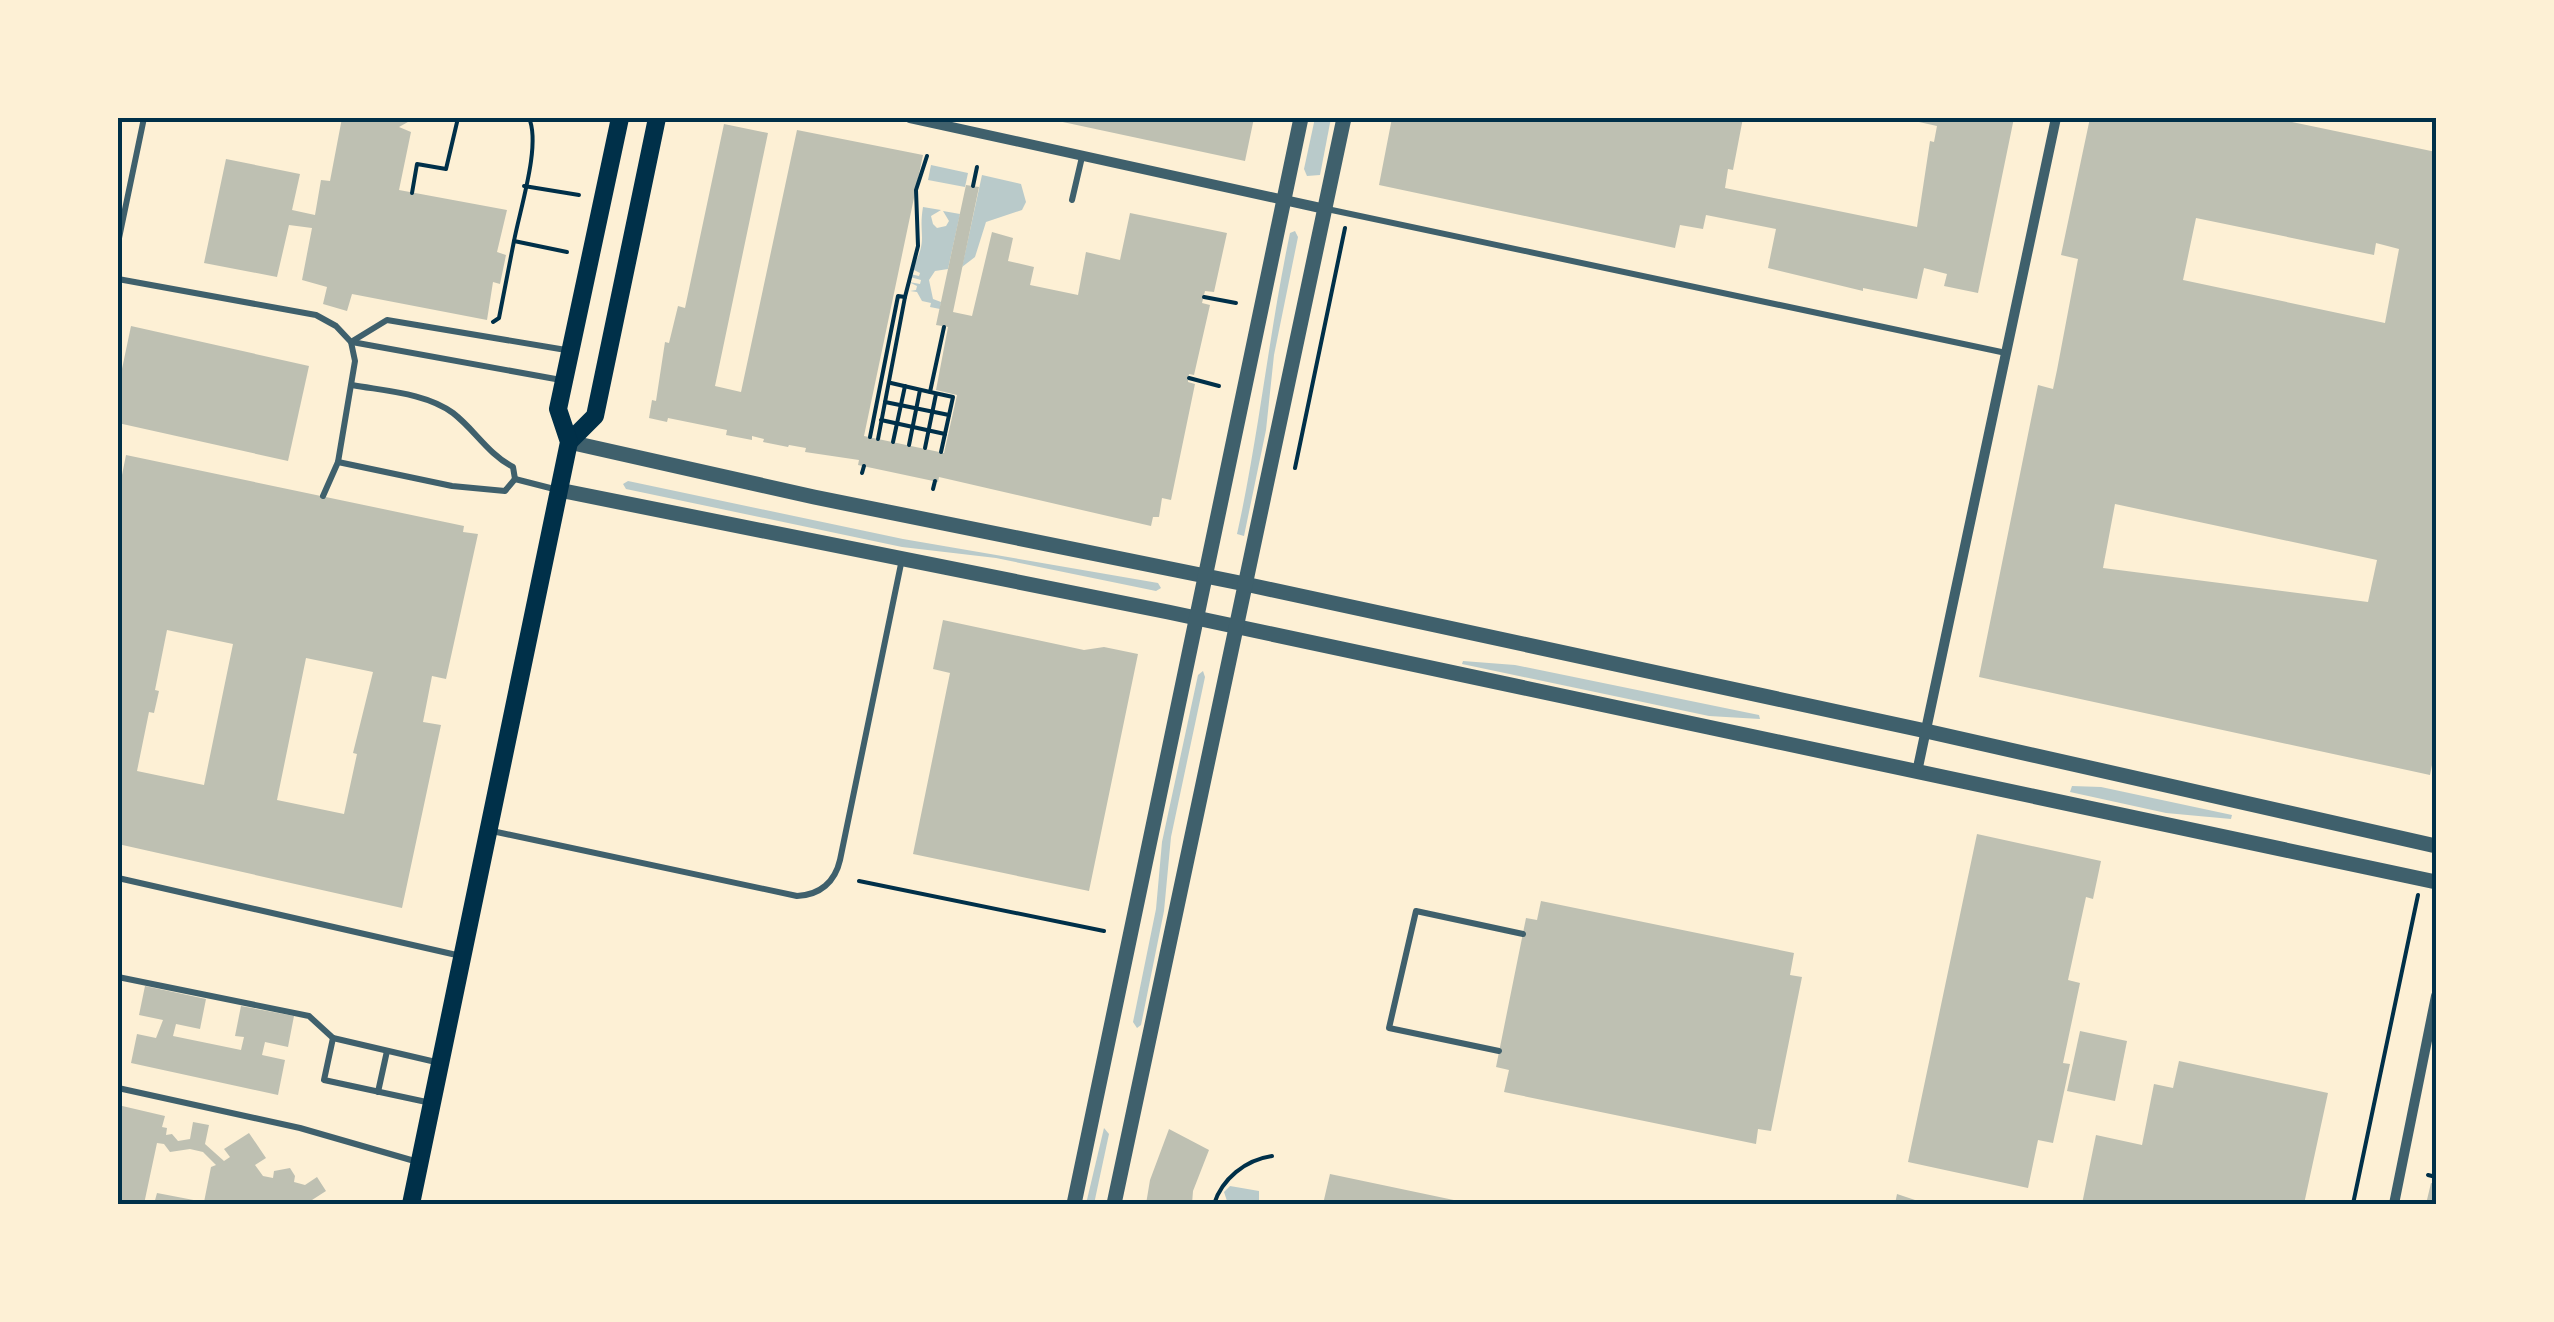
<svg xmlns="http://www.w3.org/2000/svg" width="2554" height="1322" viewBox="0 0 2554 1322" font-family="Signika,sans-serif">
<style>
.green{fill:#b9caca}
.building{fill:#bec0b2;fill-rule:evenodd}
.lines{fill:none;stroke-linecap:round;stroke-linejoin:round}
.path{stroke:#003049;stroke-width:4}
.service{stroke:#3f606c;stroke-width:6}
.minor{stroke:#3f606c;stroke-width:10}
.tertiary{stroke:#3f606c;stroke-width:15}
.secondary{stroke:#003049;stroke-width:18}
.neatline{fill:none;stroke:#003049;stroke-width:4}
</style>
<rect width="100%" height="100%" fill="#fdf0d5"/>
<g class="green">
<polygon points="1315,118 1331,118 1320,175 1307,176 1304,169"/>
<polygon points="931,165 968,173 965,187 928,180"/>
<polygon points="982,175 1021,184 1026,202 1022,210 986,222 975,257 962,267"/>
<path d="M923 207 941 210 931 216 933 224 937 228 946 226 949 221 943 211 960 214 948 269 935 271 929 280 933 299 941 302 940 309 930 307 931 303 922 301 917 292 910 291 916 290 917 286 909 282 920 284 921 280 910 277V274L919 276 920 273 912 269C929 238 918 237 923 207Z"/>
<path d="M1295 231 1298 237 1274 355 1266 430 1244 536 1237 534C1259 435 1269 333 1290 233Z"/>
<polygon points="628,481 903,539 1158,583 1161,588 1156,591 996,558 902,547 626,489 623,484"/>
<polygon points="1463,661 1515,665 1759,715 1760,719 1709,716 1462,664"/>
<polygon points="1203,671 1205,677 1171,837 1164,911 1141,1025 1137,1028 1133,1022 1156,909 1162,842 1198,675"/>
<polygon points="2072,786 2101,787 2232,815 2231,819 2166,813 2070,792"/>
<polygon points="1104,1128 1109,1134 1094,1204 1086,1204"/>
<polygon points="1230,1186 1259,1191 1259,1204 1228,1204 1224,1192"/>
</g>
<g class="building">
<polygon points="342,118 415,118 399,127 411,132 399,190 507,210 497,252 506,255 500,284 493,282 487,320 352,294 347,311 323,304 327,287 302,280 312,228 289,225 277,277 204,263 226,159 300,174 292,210 315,215 321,180 330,181"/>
<polygon points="1044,118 1254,118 1245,161"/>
<polygon points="1392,118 1743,118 1733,170 1728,169 1725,188 1917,227 1930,141 1934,142 1937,126 1901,118 2014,118 1978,293 1944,286 1947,274 1924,268 1917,299 1863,288 1863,291 1768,268 1776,229 1706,215 1703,229 1680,225 1675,248 1379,185"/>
<path d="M2090 118H2273L2436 152V745L2430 775 1979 677 2038 385 2053 389 2057 370 2078 259 2061 255ZM2196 218 2374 255 2376 243 2399 249 2385 323 2183 280ZM2115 504 2377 560 2368 602 2103 568Z"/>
<polygon points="724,124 768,133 715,386 741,392 797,130 923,155 864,436 944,453 957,395 936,390 948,327 936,325 966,185 979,187 953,312 972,316 992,232 1013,238 1008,261 1034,267 1030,285 1078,295 1086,252 1120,260 1130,213 1227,233 1214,292 1205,291 1202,303 1210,305 1194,375 1189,374 1188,382 1195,384 1171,500 1162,498 1159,517 1153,517 1151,526 939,477 938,482 858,465 859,460 805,452 806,448 789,445 788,447 763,442 764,439 752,436 752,440 726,435 727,430 668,418 667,422 649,418 652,400 656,401 665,342 669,343 678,306 685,308"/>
<polygon points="131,326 309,366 288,461 118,423 118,388"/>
<path d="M126 455 464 526 463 532 478 534 446 679 432 676 423 722 441 725 402 908 118 844V495ZM167 630 233 644 204 785 137 771 149 712 154 713 159 691 155 690ZM306 658 373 672 353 753 357 754 344 814 277 800Z"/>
<polygon points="943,620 1084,650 1104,647 1138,654 1089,891 913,854 950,673 933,669"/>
<polygon points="1977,834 2101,861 2093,899 2086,897 2068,980 2080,983 2063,1063 2070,1064 2053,1143 2038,1140 2028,1188 1908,1162"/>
<polygon points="1541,901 1794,953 1790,975 1802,977 1771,1131 1758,1129 1756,1144 1504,1092 1509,1070 1496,1067 1526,918 1537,920"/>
<polygon points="145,986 206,999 200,1029 176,1024 173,1036 241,1050 244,1037 235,1036 241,1006 294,1016 288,1047 265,1042 262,1055 285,1060 278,1095 131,1063 137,1034 156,1038 163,1020 139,1015"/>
<polygon points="2080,1031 2127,1041 2115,1101 2067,1091"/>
<polygon points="2179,1061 2328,1093 2304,1204 2082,1204 2096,1135 2142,1145 2154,1084 2173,1088"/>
<polygon points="118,1105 165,1116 162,1127 167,1128 166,1135 172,1134 178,1141 190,1139 193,1122 209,1125 205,1144 224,1161 230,1157 224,1149 249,1133 266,1158 255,1165 263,1176 273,1178 274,1171 290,1168 295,1176 294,1182 305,1185 317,1177 326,1191 312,1200 311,1204 154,1204 157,1193 204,1202 211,1167 216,1165 203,1152 190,1149 170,1152 164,1144 157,1143 144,1204 118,1204"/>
<polygon points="1169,1129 1209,1150 1193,1191 1192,1204 1146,1204 1150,1180"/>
<polygon points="1330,1174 1468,1203 1468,1204 1323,1204"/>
<polygon points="2431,1183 2436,1184 2436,1204 2426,1204"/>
<polygon points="1897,1194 1927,1204 1895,1204"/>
</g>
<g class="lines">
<g class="path">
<path d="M529 118C541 145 520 209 514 241L567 252"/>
<polyline points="524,186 579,195"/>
<polyline points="973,186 977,167"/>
<polyline points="412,193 417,164 446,169 458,118"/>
<polyline points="1204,297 1236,303"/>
<polyline points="493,322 499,318 514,241"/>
<polyline points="1189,378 1219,386"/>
<polyline points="891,383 930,392"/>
<polyline points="885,402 949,415"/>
<polyline points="881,420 945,434"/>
<polyline points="870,437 898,296 905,297 918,246 916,190 927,156"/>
<polyline points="878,439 905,297"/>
<polyline points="893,442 905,386"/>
<polyline points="909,445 920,390"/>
<polyline points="925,448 936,394"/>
<polyline points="941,452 953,397 930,392 944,327"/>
<polyline points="1295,468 1345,228"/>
<polyline points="862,473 864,466"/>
<polyline points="933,489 935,481"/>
<polyline points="2435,814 2436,807"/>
<polyline points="859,881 1104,931"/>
<polyline points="2428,1175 2436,1177"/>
<path d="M1214 1204C1222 1179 1245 1160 1272 1156"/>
<polyline points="2353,1204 2418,895"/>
</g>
<g class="service">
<polyline points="1072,200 1082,157"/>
<polyline points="1327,209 2006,353"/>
<polyline points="118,243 144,118"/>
<polyline points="118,279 316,315 336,326 351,342 355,361 338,462 323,496"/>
<polyline points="351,342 387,320 566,350"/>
<polyline points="352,342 561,380"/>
<path d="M352 385C385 391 426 393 453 413 475 430 487 453 513 467L515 479"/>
<polyline points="338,462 452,486 505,491 515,479"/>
<polyline points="515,479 558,490"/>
<path d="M492 831 797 896C820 895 835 882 840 860L902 559"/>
<polyline points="118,878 461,956"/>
<polyline points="118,977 309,1016 333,1038"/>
<polyline points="1499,1051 1389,1028 1416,911 1523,934"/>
<polyline points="118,1088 300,1128 418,1162"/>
<polyline points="378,1092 387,1051"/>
<polyline points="431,1103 324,1080 333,1038 440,1063"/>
</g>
<g class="minor">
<polyline points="910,118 1325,209"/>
<polyline points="1917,772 2056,118"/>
<polyline points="2394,1204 2436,996"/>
</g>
<g class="tertiary">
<polyline points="569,442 814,497 1245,584 1926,731 2436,846"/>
<polyline points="559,490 1168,612 2436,882"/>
<polyline points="1074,1204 1301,118"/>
<polyline points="1114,1204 1344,118"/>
</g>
<g class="secondary">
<polyline points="569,442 595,416 657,118"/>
<polyline points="411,1204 569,442 558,409 620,118"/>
</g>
</g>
<rect width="2554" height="1322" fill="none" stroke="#fdf0d5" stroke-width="240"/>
<rect x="120" y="120" width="2314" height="1082" class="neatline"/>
</svg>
